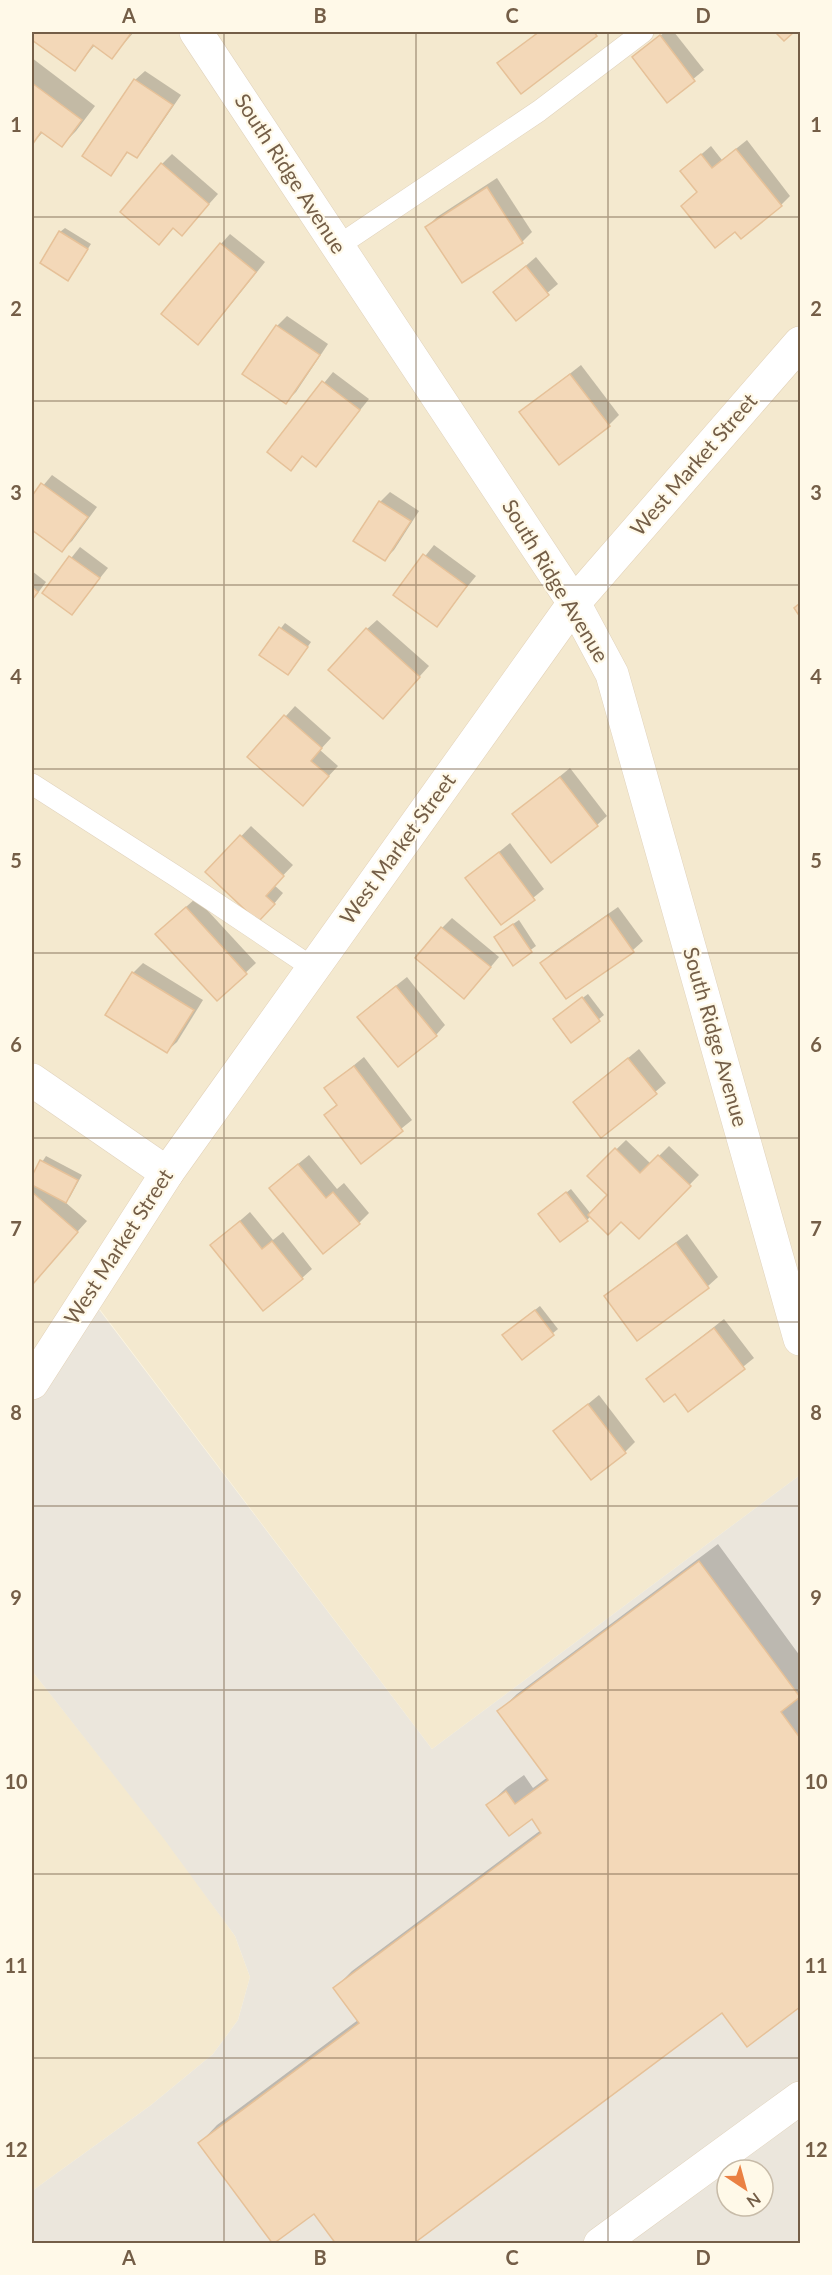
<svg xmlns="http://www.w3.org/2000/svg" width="832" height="2275" viewBox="0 0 832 2275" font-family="Lato,sans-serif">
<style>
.residential{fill:#f4e9cf}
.industrial{fill:#ebe6dc;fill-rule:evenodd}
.shadow{fill:#0003}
.building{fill:#f3d8b8;stroke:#e6c198;stroke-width:1.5}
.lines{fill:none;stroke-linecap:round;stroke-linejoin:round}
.service-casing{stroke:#e1d3bd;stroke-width:22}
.minor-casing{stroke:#e1d3bd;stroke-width:34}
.tertiary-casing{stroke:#e1d3bd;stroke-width:34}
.secondary-casing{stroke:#e3d2b8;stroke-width:34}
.service{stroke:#fff;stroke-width:21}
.minor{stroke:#fff;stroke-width:33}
.tertiary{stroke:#fff;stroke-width:33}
.secondary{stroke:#fff;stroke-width:33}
.grid{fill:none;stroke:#745e47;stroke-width:1.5;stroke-opacity:0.55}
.labels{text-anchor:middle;stroke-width:4.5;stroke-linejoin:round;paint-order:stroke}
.street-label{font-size:21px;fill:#745e47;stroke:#fff9e8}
.neatline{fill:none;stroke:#745e47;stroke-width:2}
.grid-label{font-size:20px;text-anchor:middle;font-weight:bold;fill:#745e47}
</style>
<rect width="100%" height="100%" fill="#fdf6e1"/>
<g class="residential">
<polygon points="32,32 800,32 800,1475 432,1749 89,1295 32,1383"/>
<polygon points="32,1671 165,1839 235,1936 250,1977 238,2020 213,2054 151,2105 32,2191"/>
</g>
<path class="industrial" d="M88 1295 432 1749 800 1475V2243H32V2191L151 2105 213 2054 238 2020 250 1977 235 1936 164 1839 32 1671V1383ZM727 2170H763V2206H727Z"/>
<g class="shadow">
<polygon points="32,32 134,32 112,57 95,45 74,69 32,38"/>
<polygon points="538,32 599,32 521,92 499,64"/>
<polygon points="665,32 674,32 704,70 667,101 634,57"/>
<polygon points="32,58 95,106 76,131 62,145 43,132 32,144"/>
<polygon points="145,71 181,95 146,146 136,156 129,151 110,174 135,80"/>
<polygon points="747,140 790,196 781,205 736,230 682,171 711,146 722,160"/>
<polygon points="172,154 218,194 182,234 162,164"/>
<polygon points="497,178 532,232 522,242 427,227 437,217"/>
<polygon points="65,228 91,244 68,279 60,232"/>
<polygon points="230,234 265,262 208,333 221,244"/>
<polygon points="536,257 558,284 516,319 495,292"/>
<polygon points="287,316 328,344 296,392 286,402 277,326"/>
<polygon points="581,365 619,415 609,425 521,412"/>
<polygon points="333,372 369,399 316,465 304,455 291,469 269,451"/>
<polygon points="52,475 97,507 72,541 62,550 32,528 32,499"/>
<polygon points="390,492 419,511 394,550 385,559 380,502"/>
<polygon points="434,545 476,576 436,625 395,594"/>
<polygon points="80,547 108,568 72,613 44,592"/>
<polygon points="32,571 46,582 32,601"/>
<polygon points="377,620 429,666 392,707 367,629"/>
<polygon points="285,623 311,642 292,669 261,654"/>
<polygon points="295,706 331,738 320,750 338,766 312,794 249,757"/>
<polygon points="570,768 607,816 597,825 514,814"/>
<polygon points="251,826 293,865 274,885 283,893 268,911 207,872"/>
<polygon points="510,843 544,889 502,923 467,878"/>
<polygon points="196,898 256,963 217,999 167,924"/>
<polygon points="618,907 643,941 633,950 542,963 552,953"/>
<polygon points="452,918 499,957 474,987 442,928"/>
<polygon points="519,920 536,946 513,963 500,933"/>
<polygon points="143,963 203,1000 177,1042 167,1051 107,1014 133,973"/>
<polygon points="407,977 445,1025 436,1035 369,1007"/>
<polygon points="588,994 604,1015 572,1041 560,1015"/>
<polygon points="639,1049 666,1083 601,1136 575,1102"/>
<polygon points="364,1057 412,1120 361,1161 326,1115 338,1103 326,1088"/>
<polygon points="626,1140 651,1164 669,1146 699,1175 639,1237 621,1220 591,1216 587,1220 545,1209 571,1189 591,1214 609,1195 589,1176"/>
<polygon points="309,1155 337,1189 344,1183 369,1213 359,1223 281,1178"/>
<polygon points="46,1156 82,1175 70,1197 65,1202 87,1221 32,1282 32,1174 33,1176"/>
<polygon points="250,1212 273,1240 283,1232 312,1269 302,1278 212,1245"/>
<polygon points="687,1234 718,1277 708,1286 638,1339 606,1296 616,1287"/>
<polygon points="540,1306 558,1329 522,1358 509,1330"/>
<polygon points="724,1319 754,1358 689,1410 675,1392 648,1379"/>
<polygon points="599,1395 635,1442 625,1452 555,1431"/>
<polygon points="718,1544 800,1656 800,2005 747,2045 722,2011 315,2212 200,2143 217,2125 358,2020 335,1988 352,1971 541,1830 532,1817 488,1805 506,1788 524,1775 533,1788 548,1777 499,1711 517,1694"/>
</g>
<g class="building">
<polygon points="32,32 132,32 112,59 93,45 75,71 32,40"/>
<polygon points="539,32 594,32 597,36 521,94 497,63"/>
<polygon points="775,32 794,32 784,41"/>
<polygon points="660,35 695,81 667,103 632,57"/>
<polygon points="134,79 173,105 137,158 127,152 111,176 82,156"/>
<polygon points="32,83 82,120 62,147 41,132 32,145"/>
<polygon points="736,149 782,206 741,239 735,232 715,248 681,206 697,192 680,171 701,154 712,168"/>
<polygon points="161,163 209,204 182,236 173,228 159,245 120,212"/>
<polygon points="487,187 523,243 462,283 425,227"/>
<polygon points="59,231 88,249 68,281 40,263"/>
<polygon points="220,243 256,272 198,345 161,314"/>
<polygon points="526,266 549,295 516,321 493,292"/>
<polygon points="276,325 320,355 286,404 242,374"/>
<polygon points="570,374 610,426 559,465 519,412"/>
<polygon points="322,381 360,410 316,467 302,456 291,471 267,452"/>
<polygon points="41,483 88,517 62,552 32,530 32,496"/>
<polygon points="379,501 411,521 385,561 353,541"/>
<polygon points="423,554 467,586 437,627 393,595"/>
<polygon points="69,556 100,578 72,615 42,593"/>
<polygon points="32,587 38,592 32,600"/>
<polygon points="800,603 800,617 794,608"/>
<polygon points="279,627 308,647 288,675 259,655"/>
<polygon points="366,628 420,677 383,719 328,670"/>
<polygon points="284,715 322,748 311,761 329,776 303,806 247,757"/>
<polygon points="560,777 598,826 551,863 512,814"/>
<polygon points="240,835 284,876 266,896 275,904 258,922 205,872"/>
<polygon points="499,852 535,900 501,925 465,878"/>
<polygon points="186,907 247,974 217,1001 155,934"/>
<polygon points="608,915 634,952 566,999 540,963"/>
<polygon points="513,924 532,952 513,966 494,937"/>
<polygon points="441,927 491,967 464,999 415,958"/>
<polygon points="132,972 194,1010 167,1053 105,1015"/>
<polygon points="396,986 437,1036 398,1067 357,1017"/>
<polygon points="582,997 600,1021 571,1043 553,1019"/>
<polygon points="628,1058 657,1094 601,1138 573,1102"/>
<polygon points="354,1066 403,1131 361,1164 324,1115 337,1105 324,1088"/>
<polygon points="615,1148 640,1173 658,1155 691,1186 639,1239 621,1222 608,1235 588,1215 607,1195 587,1176"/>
<polygon points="40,1160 78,1180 66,1203 32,1185 32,1176"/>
<polygon points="298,1164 326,1198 333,1192 360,1224 323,1254 269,1188"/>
<polygon points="32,1192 78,1232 33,1284 32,1284"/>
<polygon points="566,1192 588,1221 560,1242 538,1214"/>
<polygon points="240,1221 262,1249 272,1241 303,1279 263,1311 210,1245"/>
<polygon points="676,1243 709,1288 637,1341 604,1296"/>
<polygon points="535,1310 554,1335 522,1360 502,1335"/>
<polygon points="714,1328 745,1369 688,1412 675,1394 664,1402 646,1379"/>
<polygon points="588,1404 626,1453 591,1480 553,1431"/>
<polygon points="699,1561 800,1697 781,1712 800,1738 800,2007 747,2047 722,2013 413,2244 336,2244 314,2214 273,2244 198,2143 359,2023 333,1988 541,1833 532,1819 509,1836 486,1805 506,1791 515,1804 548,1780 497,1711"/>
</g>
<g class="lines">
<defs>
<g id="service">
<polyline points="338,246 539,111 643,32"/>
<polyline points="32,784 177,877 313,968"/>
</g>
<g id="minor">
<polyline points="32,1080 167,1173"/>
<polyline points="600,2244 800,2098"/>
</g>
<polyline id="tertiary" points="196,32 574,603 612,674 800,1339"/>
<polyline id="secondary" points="32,1383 167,1173 574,603 800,343"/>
</defs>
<use href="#service" class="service-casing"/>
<use href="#minor" class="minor-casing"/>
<use href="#tertiary" class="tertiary-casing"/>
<use href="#secondary" class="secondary-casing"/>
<use href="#service" class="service"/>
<use href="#minor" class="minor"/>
<use href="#tertiary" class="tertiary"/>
<use href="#secondary" class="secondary"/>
</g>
<path class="grid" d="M224 32V2244M416 32V2244M608 32V2244M32 217H800M32 401H800M32 585H800M32 769H800M32 953H800M32 1138H800M32 1322H800M32 1506H800M32 1690H800M32 1874H800M32 2058H800"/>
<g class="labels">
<g class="street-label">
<text transform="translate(290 174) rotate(57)" y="7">South Ridge Avenue</text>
<text transform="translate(694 465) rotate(-49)" y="7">West Market Street</text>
<text transform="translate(555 581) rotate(59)" y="7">South Ridge Avenue</text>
<text transform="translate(398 849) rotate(-54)" y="7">West Market Street</text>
<text transform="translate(715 1037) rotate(74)" y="7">South Ridge Avenue</text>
<text transform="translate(119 1247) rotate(-57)" y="7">West Market Street</text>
</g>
</g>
<rect width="832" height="2275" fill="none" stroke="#fff9e8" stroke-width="66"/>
<g transform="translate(745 2188) rotate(144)"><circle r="28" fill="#fff9e8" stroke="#c7bba8" stroke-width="1.5"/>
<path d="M0-4.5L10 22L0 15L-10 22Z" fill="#ea8143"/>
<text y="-9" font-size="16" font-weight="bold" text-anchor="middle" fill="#745e47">N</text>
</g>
<rect x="33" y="33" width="766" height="2209" class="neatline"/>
<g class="grid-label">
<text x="129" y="23">A</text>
<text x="320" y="23">B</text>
<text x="512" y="23">C</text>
<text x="703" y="23">D</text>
<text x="16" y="132">1</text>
<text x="816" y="132">1</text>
<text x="16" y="316">2</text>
<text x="816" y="316">2</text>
<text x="16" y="500">3</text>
<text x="816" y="500">3</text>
<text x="16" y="684">4</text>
<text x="816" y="684">4</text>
<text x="16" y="868">5</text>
<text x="816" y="868">5</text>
<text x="16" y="1052">6</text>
<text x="816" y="1052">6</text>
<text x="16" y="1236">7</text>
<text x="816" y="1236">7</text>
<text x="16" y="1420">8</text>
<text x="816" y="1420">8</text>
<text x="16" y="1605">9</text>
<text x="816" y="1605">9</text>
<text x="16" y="1789">10</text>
<text x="816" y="1789">10</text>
<text x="16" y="1973">11</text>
<text x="816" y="1973">11</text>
<text x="16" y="2157">12</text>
<text x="816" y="2157">12</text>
<text x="129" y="2265">A</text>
<text x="320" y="2265">B</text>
<text x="512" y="2265">C</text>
<text x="703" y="2265">D</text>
</g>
</svg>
